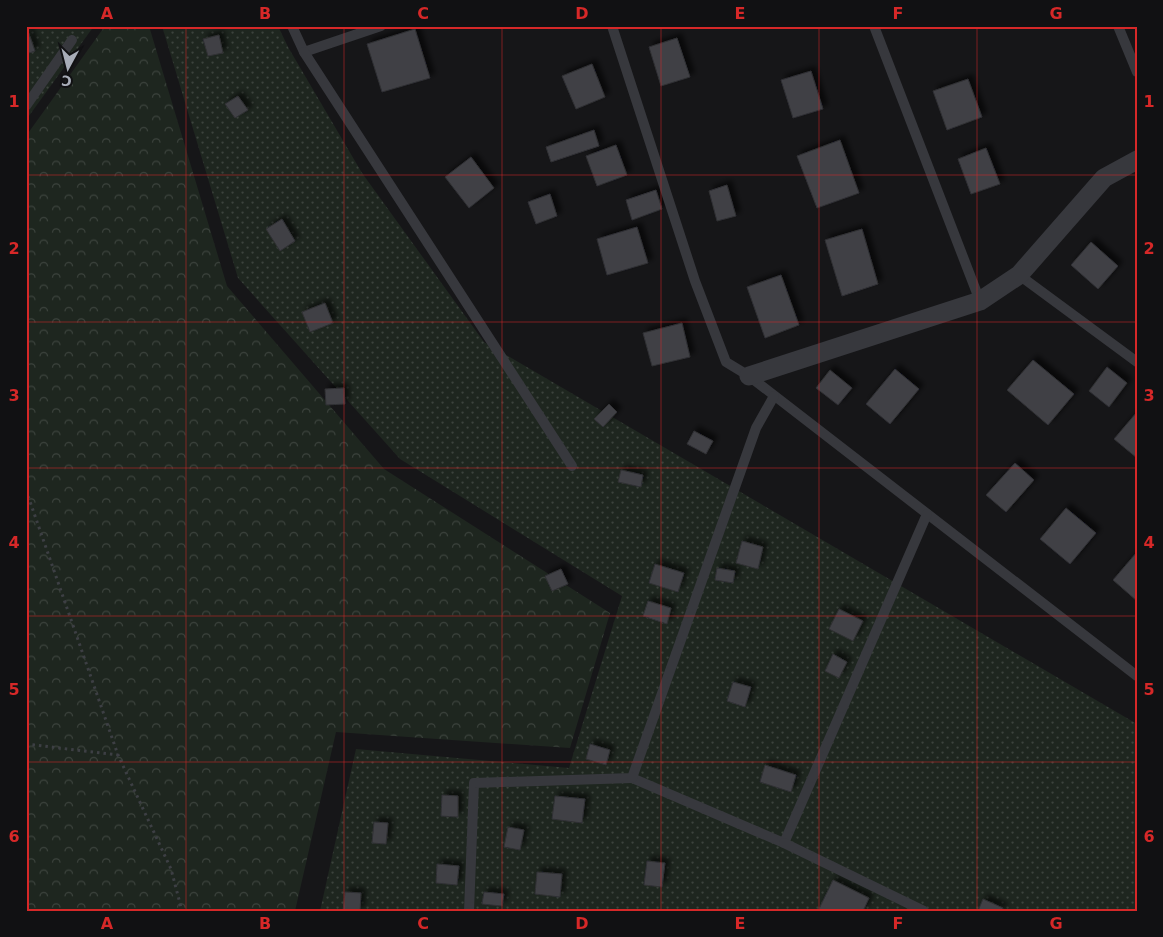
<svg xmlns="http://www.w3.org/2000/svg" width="1163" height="937" viewBox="0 0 1163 937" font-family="'DejaVu Sans',sans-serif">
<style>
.forest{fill:url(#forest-crowns)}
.garden{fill:url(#garden-dots)}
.building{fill:#404145;stroke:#303034;filter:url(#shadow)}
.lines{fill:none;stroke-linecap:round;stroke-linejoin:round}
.path{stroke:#3d3f44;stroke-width:3;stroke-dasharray:2.5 4;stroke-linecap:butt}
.service{stroke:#37383d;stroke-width:10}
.minor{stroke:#37383d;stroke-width:19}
.grid{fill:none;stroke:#d62828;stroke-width:1;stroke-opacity:0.55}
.neatline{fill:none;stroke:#d62828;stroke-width:2}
.grid-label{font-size:16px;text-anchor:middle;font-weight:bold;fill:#d62828}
</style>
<defs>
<pattern id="forest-crowns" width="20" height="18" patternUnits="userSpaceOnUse" patternTransform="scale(1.25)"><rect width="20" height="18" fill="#1e261f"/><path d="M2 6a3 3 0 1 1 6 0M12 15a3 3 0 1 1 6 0" fill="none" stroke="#3c433d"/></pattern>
<pattern id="garden-dots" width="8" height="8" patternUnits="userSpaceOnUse" patternTransform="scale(1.25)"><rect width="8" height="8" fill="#1e261f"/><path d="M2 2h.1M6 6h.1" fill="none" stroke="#3c433d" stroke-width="1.8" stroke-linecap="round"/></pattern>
<filter id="shadow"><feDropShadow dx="4.5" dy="-4.5" stdDeviation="2.5" flood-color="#0009"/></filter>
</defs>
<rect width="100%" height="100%" fill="#161618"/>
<polygon class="forest" points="105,26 149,26 227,286 384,469 610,613 570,748 336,732 295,911 26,911 26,136"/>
<g class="garden">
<polygon points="26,26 94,26 26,120"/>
<polygon points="162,26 278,26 288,47 362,173 484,342 1137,724 1137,911 320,911 356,749 569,768 622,596 400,459 238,278"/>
</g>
<g class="building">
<polygon points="415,29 430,78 382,92 367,44"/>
<polygon points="28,31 35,51 26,54 26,32"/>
<polygon points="219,35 223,53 208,56 203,39"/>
<polygon points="677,38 690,77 661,86 649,47"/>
<polygon points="592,64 605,97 576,109 562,76"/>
<polygon points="811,71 823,109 793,118 781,80"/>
<polygon points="968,79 982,117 947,130 933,91"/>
<polygon points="238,96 248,110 235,118 225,104"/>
<polygon points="594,130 599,146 551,162 546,147"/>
<polygon points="840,140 859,193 817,208 797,156"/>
<polygon points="616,145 627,175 597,186 586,156"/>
<polygon points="986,148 1000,184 971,194 958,159"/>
<polygon points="471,157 494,188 469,208 445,177"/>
<polygon points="727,185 736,216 717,221 709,191"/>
<polygon points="656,190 662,209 632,220 626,200"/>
<polygon points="550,194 557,216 536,224 528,202"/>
<polygon points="282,219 295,241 280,251 266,229"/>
<polygon points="637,227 648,263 607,275 597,239"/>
<polygon points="862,229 878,284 842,296 825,240"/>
<polygon points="1091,242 1118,266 1098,289 1071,265"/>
<polygon points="781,275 799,325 765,338 747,287"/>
<polygon points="325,303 333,323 310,332 302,312"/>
<polygon points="682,323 690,357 652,366 643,333"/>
<polygon points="1033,360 1074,394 1048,425 1007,390"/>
<polygon points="1107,367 1127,383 1109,407 1089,391"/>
<polygon points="895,369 919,389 890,424 866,404"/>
<polygon points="830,370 852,388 838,405 816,388"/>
<polygon points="344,388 345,404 326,405 325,389"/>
<polygon points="609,404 617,412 603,427 594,419"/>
<polygon points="1137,412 1137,458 1114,439"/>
<polygon points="694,431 713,441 706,454 687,444"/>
<polygon points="1015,463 1034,480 1006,512 986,495"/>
<polygon points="621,470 643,475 641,487 618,482"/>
<polygon points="1066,508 1096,533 1070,564 1040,539"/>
<polygon points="742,541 763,547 758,569 736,563"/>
<polygon points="1137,552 1137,601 1113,580"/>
<polygon points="655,564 684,573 678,592 649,583"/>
<polygon points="717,568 735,571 733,583 715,580"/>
<polygon points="561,569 568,584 552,591 545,576"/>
<polygon points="648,601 671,608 667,624 643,616"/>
<polygon points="839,609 863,621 853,641 829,629"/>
<polygon points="833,654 847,662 839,678 825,671"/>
<polygon points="733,682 751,687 745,707 727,701"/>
<polygon points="590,744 610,750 606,765 586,759"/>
<polygon points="765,765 796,775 791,792 760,782"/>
<polygon points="442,795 458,796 458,817 441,816"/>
<polygon points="555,796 585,799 582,823 552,819"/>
<polygon points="374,822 388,823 386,844 372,843"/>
<polygon points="508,827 524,830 520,850 504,847"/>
<polygon points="647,861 665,863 662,887 644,885"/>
<polygon points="437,864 459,866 457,885 436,883"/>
<polygon points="537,872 562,874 560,897 535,894"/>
<polygon points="833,880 869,898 863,911 818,911"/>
<polygon points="345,892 361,893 360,911 343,911"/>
<polygon points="484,892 504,894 502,906 482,904"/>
<polygon points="983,899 1003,908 1002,911 978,911"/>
</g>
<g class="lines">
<g class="path">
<polyline points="26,490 118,755 171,869 182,911"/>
<polyline points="26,744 118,755"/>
</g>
<g class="service">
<polyline points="292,26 304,52 381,26"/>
<polyline points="612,26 695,281 726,362 749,376 1137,676"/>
<polyline points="874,26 980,301"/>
<polyline points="1118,26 1137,72"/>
<polyline points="304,52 572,466"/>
<polyline points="26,106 72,40"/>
<polyline points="1019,275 1137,362"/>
<polyline points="632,778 784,843 927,514"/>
<polyline points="784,843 924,911"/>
<polyline points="469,911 474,783 632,778 756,428 774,396"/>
</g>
<polyline class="minor" points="749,376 980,301 1019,275 1104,178 1137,160"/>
</g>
<path class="grid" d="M186 26V911M344 26V911M502 26V911M661 26V911M819 26V911M977 26V911M26 175H1137M26 322H1137M26 468H1137M26 616H1137M26 762H1137"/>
<rect width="1163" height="937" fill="none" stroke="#111113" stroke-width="55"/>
<g transform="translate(68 68) rotate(187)" stroke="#111113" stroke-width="4" paint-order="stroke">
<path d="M0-4L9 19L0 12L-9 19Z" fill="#a8adb8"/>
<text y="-8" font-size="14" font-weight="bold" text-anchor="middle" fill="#a8adb8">С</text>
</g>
<rect x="28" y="28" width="1108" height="882" class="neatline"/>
<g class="grid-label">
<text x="107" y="19">A</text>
<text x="265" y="19">B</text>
<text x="423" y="19">C</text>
<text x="582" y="19">D</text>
<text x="740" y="19">E</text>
<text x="898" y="19">F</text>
<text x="1056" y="19">G</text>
<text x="14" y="107">1</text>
<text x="1149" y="107">1</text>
<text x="14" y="254">2</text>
<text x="1149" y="254">2</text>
<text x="14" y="401">3</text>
<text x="1149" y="401">3</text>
<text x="14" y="548">4</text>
<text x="1149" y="548">4</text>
<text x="14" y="695">5</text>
<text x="1149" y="695">5</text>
<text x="14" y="842">6</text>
<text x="1149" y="842">6</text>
<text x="107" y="929">A</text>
<text x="265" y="929">B</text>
<text x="423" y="929">C</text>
<text x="582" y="929">D</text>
<text x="740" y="929">E</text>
<text x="898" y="929">F</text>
<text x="1056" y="929">G</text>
</g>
</svg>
